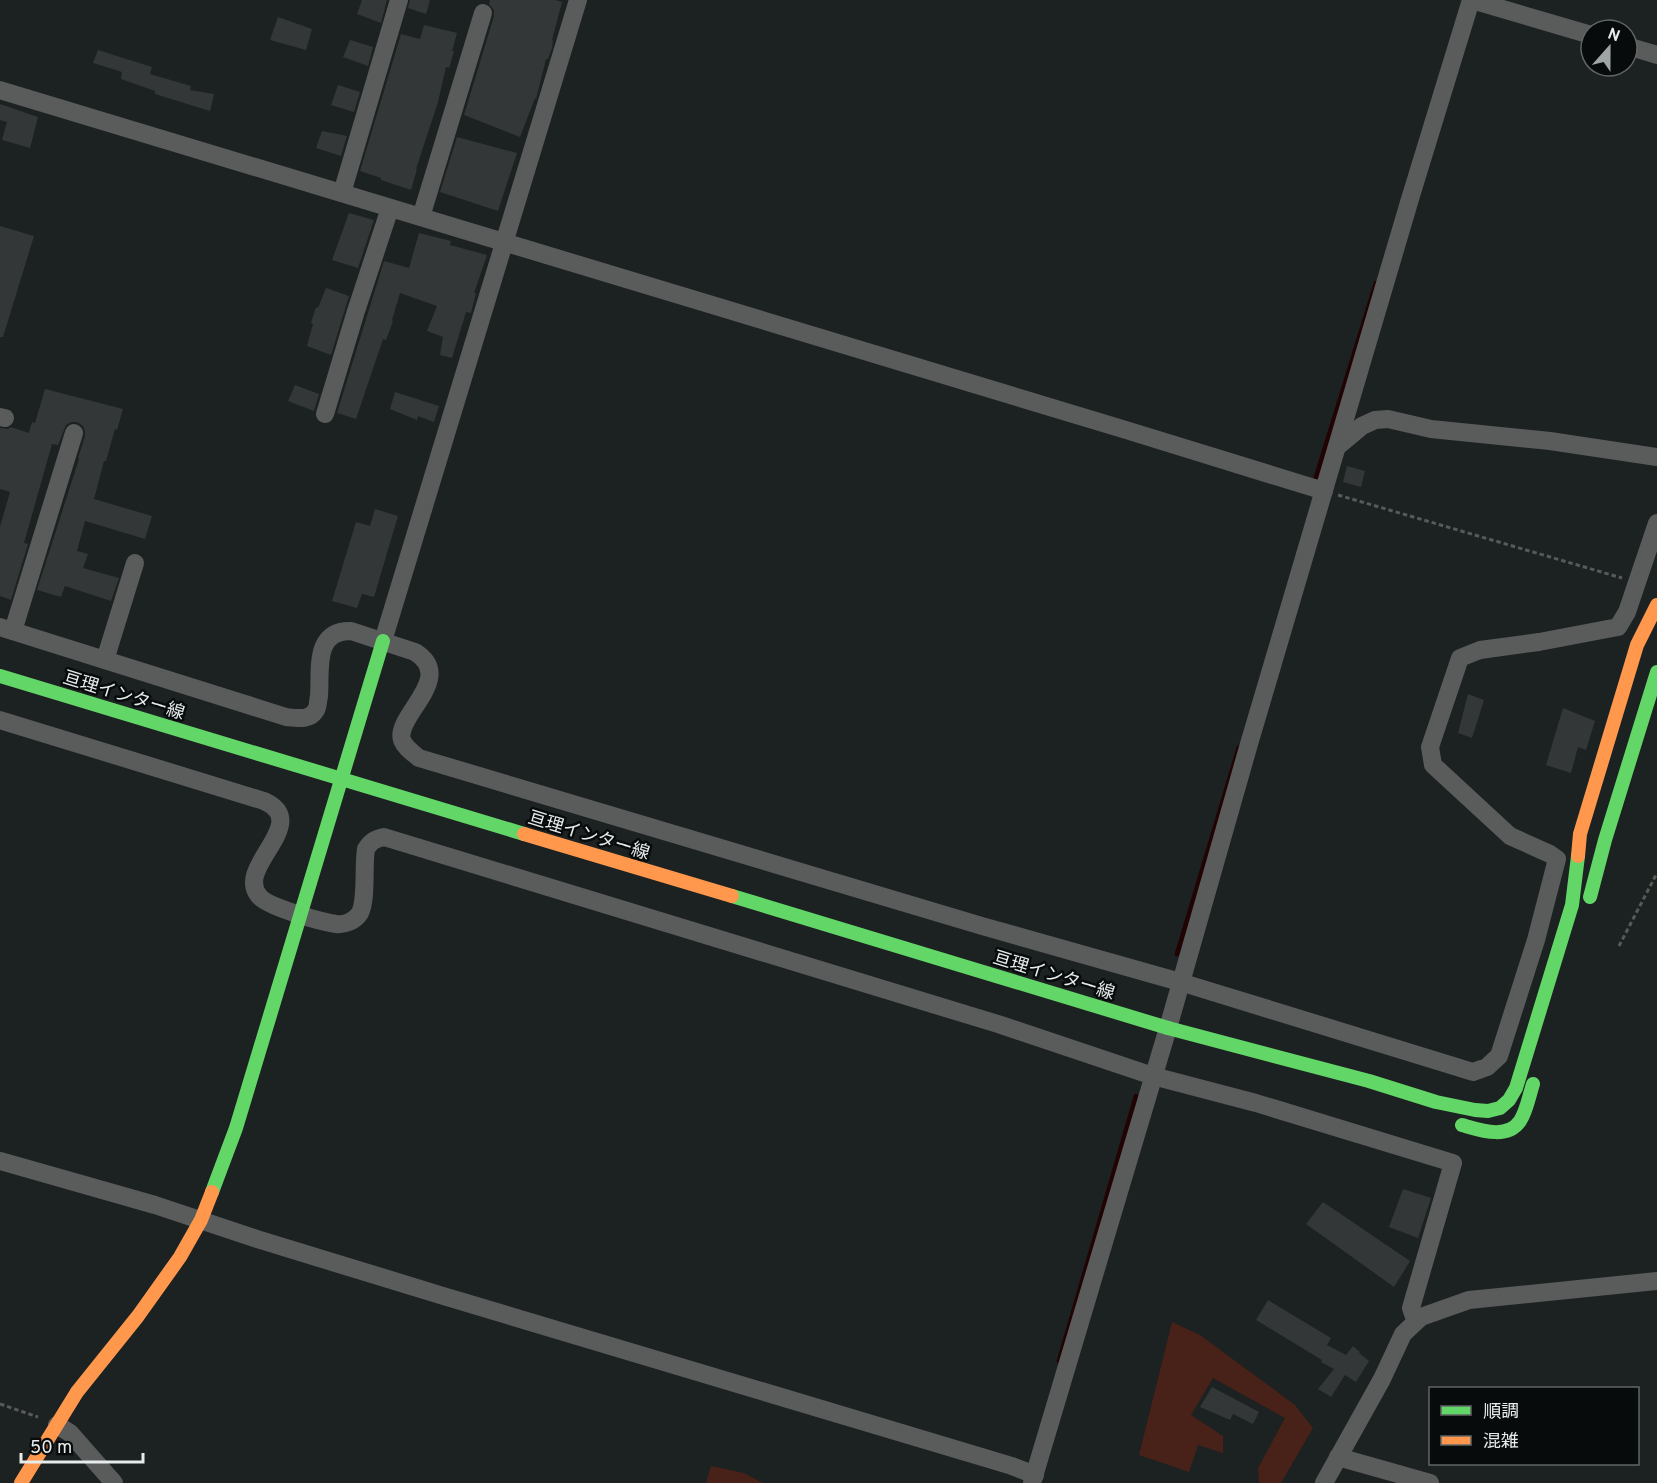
<svg xmlns="http://www.w3.org/2000/svg" width="1657" height="1483" viewBox="0 0 1657 1483" font-family="Overpass,'Noto Sans JP',sans-serif">
<style>
.green{fill:#482218}
.lines{fill:none;stroke-linecap:round;stroke-linejoin:round}
.stream{stroke:#210303;stroke-width:4.5}
.building{fill:#333737}
.path{stroke:#585a5a;stroke-width:3;stroke-dasharray:4.5 3;stroke-linecap:butt}
.street{stroke:#5a5c5c;stroke-width:18}
.fast{stroke:#63d668;stroke-width:14}
.slow{stroke:#ff974d;stroke-width:14}
.labels{text-anchor:middle;stroke-width:5;stroke-linejoin:round;paint-order:stroke}
.street-label{font-size:18px;fill:#e6ebeb;stroke:#080b0b}
</style>
<rect width="100%" height="100%" fill="#1c2121"/>
<g class="green">
<polygon points="1172,1322 1200,1335 1295,1405 1313,1428 1281,1483 1262,1483 1259,1482 1258,1468 1285,1418 1213,1378 1191,1415 1223,1436 1223,1453 1198,1445 1189,1472 1139,1455"/>
<polygon points="711,1466 744,1473 763,1483 706,1483"/>
</g>
<g class="lines">
<g class="stream">
<polyline points="1316,477 1376,283"/>
<polyline points="1177,954 1239,747"/>
<polyline points="1059,1361 1136,1096"/>
</g>
</g>
<g class="building">
<polygon points="362,0 387,0 381,23 357,14"/>
<polygon points="410,0 430,0 426,14 408,8"/>
<polygon points="490,0 555,0 562,2 552,40 553,41 552,48 548,59 546,59 536,99 535,98 520,137 464,115 494,16 494,10 489,4"/>
<polygon points="278,17 312,29 306,50 270,40"/>
<polygon points="424,25 457,33 452,51 454,51 449,68 446,67 438,102 416,169 417,169 411,190 381,180 381,178 360,171 401,34 420,39"/>
<polygon points="350,40 373,47 368,66 343,57"/>
<polygon points="98,50 152,67 150,74 191,86 190,90 214,94 210,111 155,94 155,91 121,79 122,72 93,63"/>
<polygon points="338,85 360,92 354,112 331,105"/>
<polygon points="0,104 38,117 30,148 2,140 7,122 0,120"/>
<polygon points="322,131 347,136 341,156 316,148"/>
<polygon points="457,137 517,153 498,211 440,192"/>
<polygon points="349,213 374,220 358,268 332,260"/>
<polygon points="0,226 34,236 3,337 0,337"/>
<polygon points="419,233 451,241 450,245 487,255 474,293 476,293 471,313 466,312 452,358 440,355 443,337 427,331 437,306 400,293 392,320 393,321 386,340 383,339 356,419 337,413 384,261 409,268"/>
<polygon points="326,288 349,296 331,355 307,346 313,324 311,323 316,307 318,308"/>
<polygon points="295,385 319,394 314,411 288,401"/>
<polygon points="45,389 123,409 117,430 115,429 106,461 104,461 94,499 152,516 145,539 85,521 77,551 88,554 83,568 119,578 111,601 65,586 61,597 37,590 79,459 78,458 85,436 85,431 83,426 77,422 71,422 66,425 58,445 52,444 24,543 28,544 11,600 0,596 0,527 10,492 0,489 0,428 8,429 11,427 29,433 32,422 35,423"/>
<polygon points="395,392 439,406 434,422 418,416 417,420 390,409"/>
<polygon points="1347,466 1365,471 1361,487 1343,482"/>
<polygon points="375,509 398,516 374,597 362,594 357,608 332,601 356,522 370,526"/>
<polygon points="1468,694 1484,700 1472,738 1458,733"/>
<polygon points="1563,708 1595,721 1586,750 1578,747 1571,773 1546,765"/>
<polygon points="1403,1189 1431,1198 1418,1238 1389,1227"/>
<polygon points="1323,1202 1410,1261 1394,1287 1306,1224"/>
<polygon points="1268,1300 1331,1338 1327,1345 1346,1355 1353,1346 1360,1352 1359,1353 1369,1361 1356,1382 1345,1375 1331,1397 1318,1389 1334,1369 1321,1362 1322,1360 1256,1320"/>
<polygon points="1212,1387 1259,1412 1253,1424 1233,1414 1230,1420 1200,1407"/>
</g>
<g class="lines">
<g class="path">
<polyline points="1338,495 1622,578"/>
<polyline points="1619,946 1657,873"/>
<polyline points="0,1404 38,1417"/>
</g>
<g class="street">
<polyline points="1472,0 1591,35"/>
<polyline points="1627,46 1657,55"/>
<polyline points="0,90 1126,430 1324,491"/>
<polyline points="342,193 399,0"/>
<polyline points="421,217 483,13"/>
<polyline points="325,414 356,311 390,208"/>
<polyline points="0,417 5,418"/>
<polyline points="1338,446 1362,426 1375,420 1388,419 1431,429 1550,441 1657,457"/>
<path d="M0 627 286 717C296 718 310 721 316 710 318 707 318 700 319 696 321 671 313 630 351 631L415 652C457 678 394 716 402 740 405 748 413 753 419 758L982 926 1180 982 1473 1072 1487 1067 1499 1056 1536 940 1557 859 1550 854 1510 836 1433 765 1430 747 1460 658 1480 650 1539 642 1618 627 1627 612 1657 523"/>
<polyline points="13,631 74,433"/>
<polyline points="383,641 578,0"/>
<polyline points="105,660 135,563"/>
<path d="M0 720 264 801C313 823 234 867 259 896 267 907 322 922 336 924 345 925 355 921 360 913 367 899 363 867 366 849 371 841 375 839 384 837L998 1024 1153 1076 1256 1103 1453 1163 1411 1308 1413 1314 1421 1317"/>
<polyline points="0,1161 155,1205 257,1239 440,1295 1012,1466 1035,1475"/>
<polyline points="57,1425 70,1433 114,1483"/>
<polyline points="1338,1457 1430,1483"/>
<polyline points="1032,1483 1168,1028 1249,744 1410,199 1471,0"/>
<polyline points="1324,1483 1382,1379 1403,1334 1421,1317 1469,1300 1657,1281"/>
</g>
<g class="fast">
<polyline points="0,676 524,834"/>
<polyline points="732,896 1168,1028"/>
<polyline points="1590,897 1605,840 1657,672"/>
<polyline points="1168,1028 1369,1081 1436,1102 1475,1110 1488,1111 1500,1108 1509,1100 1516,1088 1572,905 1578,856"/>
<path d="M1462 1125C1480 1130 1507 1140 1520 1121 1527 1110 1529 1096 1533 1084"/>
<polyline points="212,1192 236,1128 383,641"/>
</g>
<g class="slow">
<polyline points="524,834 732,896"/>
<polyline points="1578,856 1580,834 1637,645 1657,605"/>
<polyline points="21,1483 77,1392 138,1316 180,1257 201,1220 212,1192"/>
</g>
</g>
<g class="labels">
<g class="street-label">
<text transform="translate(124 695) rotate(17)" y="6">亘理インター線</text>
<text transform="translate(589 835) rotate(17)" y="6">亘理インター線</text>
<text transform="translate(1054 975) rotate(17)" y="6">亘理インター線</text>
</g>
</g>
<rect x="1429" y="1387" width="210" height="78" fill="#080b0b" stroke="#616565" stroke-width="1.5"/>
<rect x="1441" y="1406" width="30" height="9" fill="#63d668" stroke="#616565" stroke-width="1.5"/>
<text x="1483" y="1417" font-size="18" fill="#e6ebeb">順調</text>
<rect x="1441" y="1436" width="30" height="9" fill="#ff974d" stroke="#616565" stroke-width="1.5"/>
<text x="1483" y="1447" font-size="18" fill="#e6ebeb">混雑</text>
<g transform="translate(1609 48) rotate(21)"><circle r="28" fill="#080b0b" stroke="#616565" stroke-width="1.5"/>
<path d="M0-4.5L10 22L0 15L-10 22Z" fill="#9fa4a4"/>
<text y="-9" font-size="16" font-weight="bold" text-anchor="middle" fill="#e6ebeb">N</text>
</g>
<path d="M21 1453v9h122v-9" fill="none" stroke="#e6ebeb" stroke-width="3"/>
<text x="30" y="1453" font-size="18" fill="#e6ebeb" stroke="#080b0b" stroke-width="4.5" paint-order="stroke">50 m</text>
</svg>
